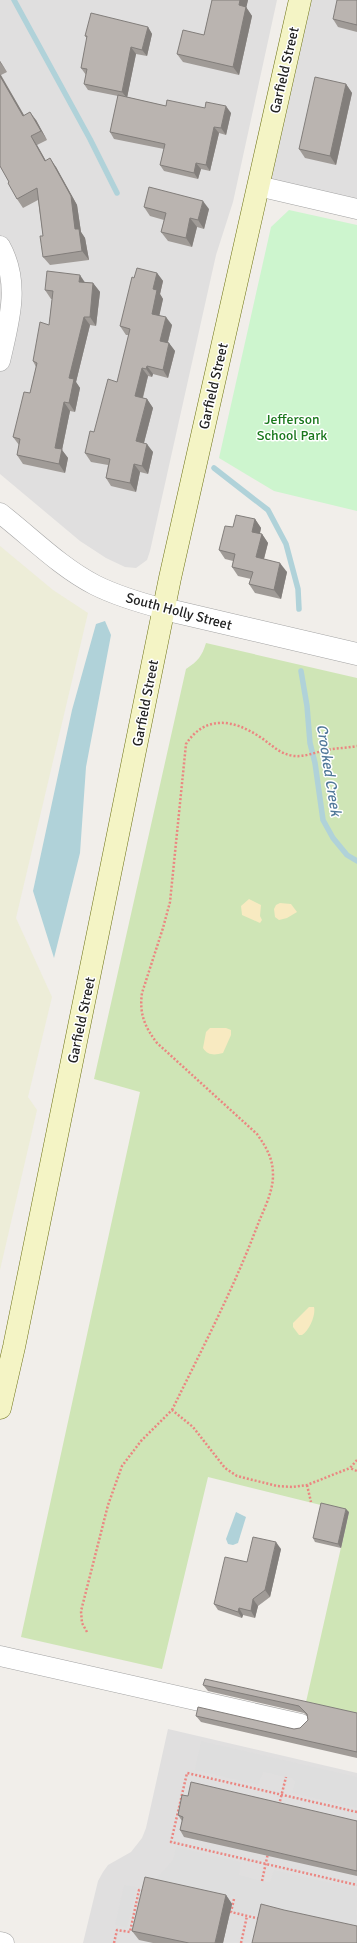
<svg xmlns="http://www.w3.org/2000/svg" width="357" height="1943" viewBox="0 0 357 1943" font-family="Signika,sans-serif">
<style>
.residential{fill:#e0dfdf}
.farmland{fill:#ededd8}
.grass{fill:#cfe5b6}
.sand{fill:#f8eac1}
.park{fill:#cdf5ce}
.parking{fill:#dedede}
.water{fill:#b0d2d9}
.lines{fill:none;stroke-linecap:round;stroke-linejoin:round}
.stream{stroke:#b0d2d9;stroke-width:5.5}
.minor-casing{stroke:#a3a3a3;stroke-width:21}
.tertiary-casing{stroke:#a3a3a3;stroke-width:23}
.secondary-casing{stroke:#6b7012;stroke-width:23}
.path{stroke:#eb8681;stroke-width:2.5;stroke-dasharray:2 2;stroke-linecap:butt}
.minor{stroke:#fff;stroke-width:20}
.tertiary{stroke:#fff;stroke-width:22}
.secondary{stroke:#f4f4c5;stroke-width:22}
.wall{fill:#a09b97}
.shaded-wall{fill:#827e7b}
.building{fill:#bab4b0;stroke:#827e7b}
.labels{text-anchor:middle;stroke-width:3;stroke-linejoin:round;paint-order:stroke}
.street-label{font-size:14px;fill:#222;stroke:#fff}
.park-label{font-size:14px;fill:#19771c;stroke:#fff}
.water-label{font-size:15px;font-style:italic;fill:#517899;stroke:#fff}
</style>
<rect width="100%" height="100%" fill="#f1eeea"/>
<g class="residential">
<polygon points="0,0 277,0 233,202 216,255 150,551 147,560 136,568 125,567 106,558 80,541 0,474"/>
<polygon points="300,0 357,0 357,209 258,186"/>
<polygon points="168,1729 357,1773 357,1943 83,1943 98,1881 103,1872 108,1865 131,1852 142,1838 146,1828"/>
</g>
<polygon class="farmland" points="0,546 53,590 88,613 16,918 52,997 28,1097 37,1110 0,1270"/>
<path class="grass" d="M206 643 357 678V1714L306 1702 349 1512 208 1477 162 1669 21 1637 140 1092 94 1079 186 669C198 661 202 656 206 643Z"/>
<g class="sand">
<polygon points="249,899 261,905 260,916 262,920 260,923 242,915 241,906"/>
<polygon points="280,903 291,904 297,912 287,918 279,920 275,917 274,909 276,905"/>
<path d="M210 1028H226L231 1030V1035L223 1053C215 1055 208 1056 203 1048L206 1032Z"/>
<path d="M309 1307H314C316 1315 309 1331 302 1335H299L293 1327V1323Z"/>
</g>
<polygon class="park" points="289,210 357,225 357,511 274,491 219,458 271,227"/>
<g class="parking">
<polygon points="201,1741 357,1777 357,1808 292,1793 295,1782 292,1778 263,1772 258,1785 195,1770"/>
<polygon points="176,1847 241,1862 239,1875 262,1881 270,1882 274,1870 357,1889 356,1925 347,1923 343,1939 268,1904 265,1904 263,1917 232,1910 235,1897 232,1896 229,1899 226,1912 153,1882 173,1860"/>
<polygon points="124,1885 137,1887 127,1928 115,1925"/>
</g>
<g class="water">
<polygon points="105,621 111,635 86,767 80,853 54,958 33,891 72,710 96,624"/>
<polygon points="236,1512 246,1517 238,1543 233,1545 228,1544 226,1539"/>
</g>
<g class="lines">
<g class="stream">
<polyline points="14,0 90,139 117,193"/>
<polyline points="214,468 268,510 286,544 298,589 299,609"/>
<polyline points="301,671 307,706 310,743 315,763 323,820 333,838 347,855 357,861"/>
</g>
<defs>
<g id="minor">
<polyline points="258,186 357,209"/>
<path d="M0 246C21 283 9 322 0 361"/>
<path d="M0 513C31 537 60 567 95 585 117 596 141 603 164 609"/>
<polyline points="0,1656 301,1724"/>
<polyline points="0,1942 4,1943"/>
</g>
<polyline id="tertiary" points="164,609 357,654"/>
<polyline id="secondary" points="0,1408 14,1347 170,578 300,0"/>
</defs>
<use href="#minor" class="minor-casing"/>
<use href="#tertiary" class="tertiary-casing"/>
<use href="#secondary" class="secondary-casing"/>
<g class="path">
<path d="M172 1410C202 1349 234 1288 258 1224 264 1209 273 1192 273 1175 273 1158 266 1147 257 1134L157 1043C145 1027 139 1014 142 993L163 928 170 902 186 744C205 715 233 719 260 737 271 744 279 754 294 756 305 757 316 752 327 750 337 748 347 748 357 746"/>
<polyline points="357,1460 350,1468 357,1471"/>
<polyline points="307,1485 311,1502"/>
<polyline points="87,1632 82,1623 81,1611 108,1505 122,1466 141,1441 172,1410 193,1427 225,1468 237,1476 277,1486 292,1487 307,1485 350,1468"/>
<polyline points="279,1805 286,1777"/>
<polyline points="357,1812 187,1773 171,1842 357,1885"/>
<polyline points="262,1881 268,1853"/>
<polyline points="234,1899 231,1912 260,1919"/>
<polyline points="114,1943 117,1930 130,1932 139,1890 144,1891"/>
<polyline points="241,1943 247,1916"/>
</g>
<use href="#minor" class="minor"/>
<use href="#tertiary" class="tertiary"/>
<use href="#secondary" class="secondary"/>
</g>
<g class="wall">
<polygon points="212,0 248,0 246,7 252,16 239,75 183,62 177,54 204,35"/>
<polygon points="357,0 357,32 338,27 333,19"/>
<polygon points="148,27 152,34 147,56 136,54 127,97 166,106 205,108 231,113 226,135 219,133 210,171 201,169 198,179 164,171 160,165 164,149 114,139 110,132 118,96 88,90 84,84 86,75 81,68 87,38 85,36"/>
<polygon points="0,61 7,72 1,75 24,115 36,120 47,140 37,145 46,161 56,167 77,205 81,232 85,238 89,260 50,265 43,257 43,236 38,200 23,208 17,199 9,182 0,166"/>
<polygon points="346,84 352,93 336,165 305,158 299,149"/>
<polygon points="144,207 209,209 204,229 197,227 192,247 168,241 161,232 164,220 150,216"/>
<polygon points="157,273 163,281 160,294 163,299 159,315 172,325 168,342 175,351 168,378 153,374 152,377 148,376 143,398 147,399 153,408 144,443 153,452 148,474 140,472 136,492 111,486 106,478 108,465 91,462 85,453 94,432 117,382 129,335 126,335 120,326 134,278"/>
<polygon points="85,282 93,283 100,292 96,326 90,325 76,382 80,388 75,412 70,411 62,450 68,458 65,473 23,464 17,455 19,445 13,437 30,393 36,367 33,361 49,325 52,299 51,299 45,290"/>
<polygon points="255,519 261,528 260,534 262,534 268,543 264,559 287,572 281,599 255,593 249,584 251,579 238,576 232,567 233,561 225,559 219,550 233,527"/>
<polygon points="349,1512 341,1548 315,1542 313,1538"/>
<polygon points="281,1549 270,1597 258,1606 255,1618 243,1615 242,1618 218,1610 214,1604 247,1562"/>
<polygon points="203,1685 357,1713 357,1758 201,1722 196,1716 294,1729 300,1728 308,1720 307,1716 304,1713 208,1691"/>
<polygon points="188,1796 357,1821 357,1876 184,1837 180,1830 182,1821 178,1815"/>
<polygon points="226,1895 232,1904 223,1943 153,1943 139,1940 132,1931"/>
</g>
<g class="shaded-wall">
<polygon points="240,0 248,0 245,14 239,5"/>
<polygon points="246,7 252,16 239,75 233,67"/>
<polygon points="148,27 152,34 147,56 142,50"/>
<polygon points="131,47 136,54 127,98 122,92"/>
<polygon points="0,61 7,72 0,62"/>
<polygon points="0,74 29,124 23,116 0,76"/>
<polygon points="346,84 352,93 336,165 330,156"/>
<polygon points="226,106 231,113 226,135 221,128"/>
<polygon points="30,112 36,120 47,140 41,131"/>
<polygon points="214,127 219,133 210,171 206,165"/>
<polygon points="31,136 37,145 51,170 45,161"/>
<polygon points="50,158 56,167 77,205 81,232 85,238 89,260 82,251 75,229"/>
<polygon points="196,163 201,169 198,179 194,173"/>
<polygon points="203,201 209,209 204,229 198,220"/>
<polygon points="190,218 197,227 192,247 186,238"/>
<polygon points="157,273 163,281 160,294 163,299 158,322 152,314 153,289"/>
<polygon points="80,275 86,284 79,282"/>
<polygon points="93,283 100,292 96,326 90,317"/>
<polygon points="84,317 90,325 76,382 80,388 75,412 69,403 69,378"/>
<polygon points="166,317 172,325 166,349 160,341"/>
<polygon points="169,343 175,351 168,378 163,370"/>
<polygon points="147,366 153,374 152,377 146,369"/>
<polygon points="142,368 148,376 141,404 135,396"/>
<polygon points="147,399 153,408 142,450 136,441"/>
<polygon points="64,402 70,411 62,450 68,458 65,473 59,464 55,448"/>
<polygon points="147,444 153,452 148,474 142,466"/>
<polygon points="134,464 140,472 136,492 130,483"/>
<polygon points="255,519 261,528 258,541 252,532"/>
<polygon points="262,534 268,543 262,566 256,557"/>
<polygon points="280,563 287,572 281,599 274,590"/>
<polygon points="346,1509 349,1512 341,1548 338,1544"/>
<polygon points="276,1542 281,1549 270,1597 265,1590"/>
<polygon points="253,1599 258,1606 255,1618 251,1611"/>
<polygon points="239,1608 243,1615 242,1618 238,1612"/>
<polygon points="226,1895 232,1904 223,1943 215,1943"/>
</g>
<g class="building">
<polygon points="212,0 240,0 239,5 246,7 233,67 177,54 183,30 204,35"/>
<polygon points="337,0 357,0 357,25 333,19"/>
<polygon points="91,13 148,27 142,50 131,47 122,92 84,84 87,69 81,68 87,36 85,36"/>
<polygon points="0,76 23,116 30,112 41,131 31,136 45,161 50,158 71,196 75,229 79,229 82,251 43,257 40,236 43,236 37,188 17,199 8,183 9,182 0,166"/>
<polygon points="315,77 346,84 330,156 299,149"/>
<polygon points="118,95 166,106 167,100 205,108 206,102 226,106 221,128 214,127 206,165 196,163 194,173 160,165 165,144 110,132"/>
<polygon points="149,187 203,201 198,220 190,218 186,238 161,232 166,213 144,207"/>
<polygon points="137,268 157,273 153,289 157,290 152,314 166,317 160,341 169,343 163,370 147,366 146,369 142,368 135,396 147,399 136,441 147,444 142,466 134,464 130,483 106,478 110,459 85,453 90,431 94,432 108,379 117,382 130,329 120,326 132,277 134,278"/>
<polygon points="47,271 80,275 79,282 93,283 90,317 84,317 69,378 74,379 69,403 64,402 55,448 62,449 59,464 17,455 20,439 13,437 24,392 30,393 37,363 33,361 40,322 49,325 53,291 45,290"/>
<polygon points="236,515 255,519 252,532 262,534 256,557 280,563 274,590 249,584 253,572 232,567 235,554 219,550 225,526 233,527"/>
<polygon points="321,1503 346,1509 338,1544 313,1538"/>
<polygon points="253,1537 276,1542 265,1590 253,1599 251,1611 239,1608 238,1612 214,1604 225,1557 247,1562"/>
<polygon points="205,1679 357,1713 357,1752 196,1716 198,1707 294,1729 300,1728 308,1720 307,1714 299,1706 203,1685"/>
<polygon points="191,1782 357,1821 357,1871 180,1830 183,1817 178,1815 182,1795 188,1796"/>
<polygon points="145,1877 226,1895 215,1943 189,1943 132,1931"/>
<polygon points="261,1904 284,1910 357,1926 357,1943 252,1943"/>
</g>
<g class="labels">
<g class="street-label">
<text transform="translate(284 70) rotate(-77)" y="5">Garfield Street</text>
<text transform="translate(213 386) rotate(-77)" y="5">Garfield Street</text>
<text transform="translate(179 611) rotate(15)" y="5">South Holly Street</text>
<text transform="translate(145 703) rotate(-79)" y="5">Garfield Street</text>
<text transform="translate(81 1020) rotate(-78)" y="5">Garfield Street</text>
</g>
<g class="park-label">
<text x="292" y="424">Jefferson<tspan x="292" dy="16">School Park</tspan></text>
</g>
<g class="water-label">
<text transform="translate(329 770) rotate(81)" y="5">Crooked Creek</text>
</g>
</g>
</svg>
